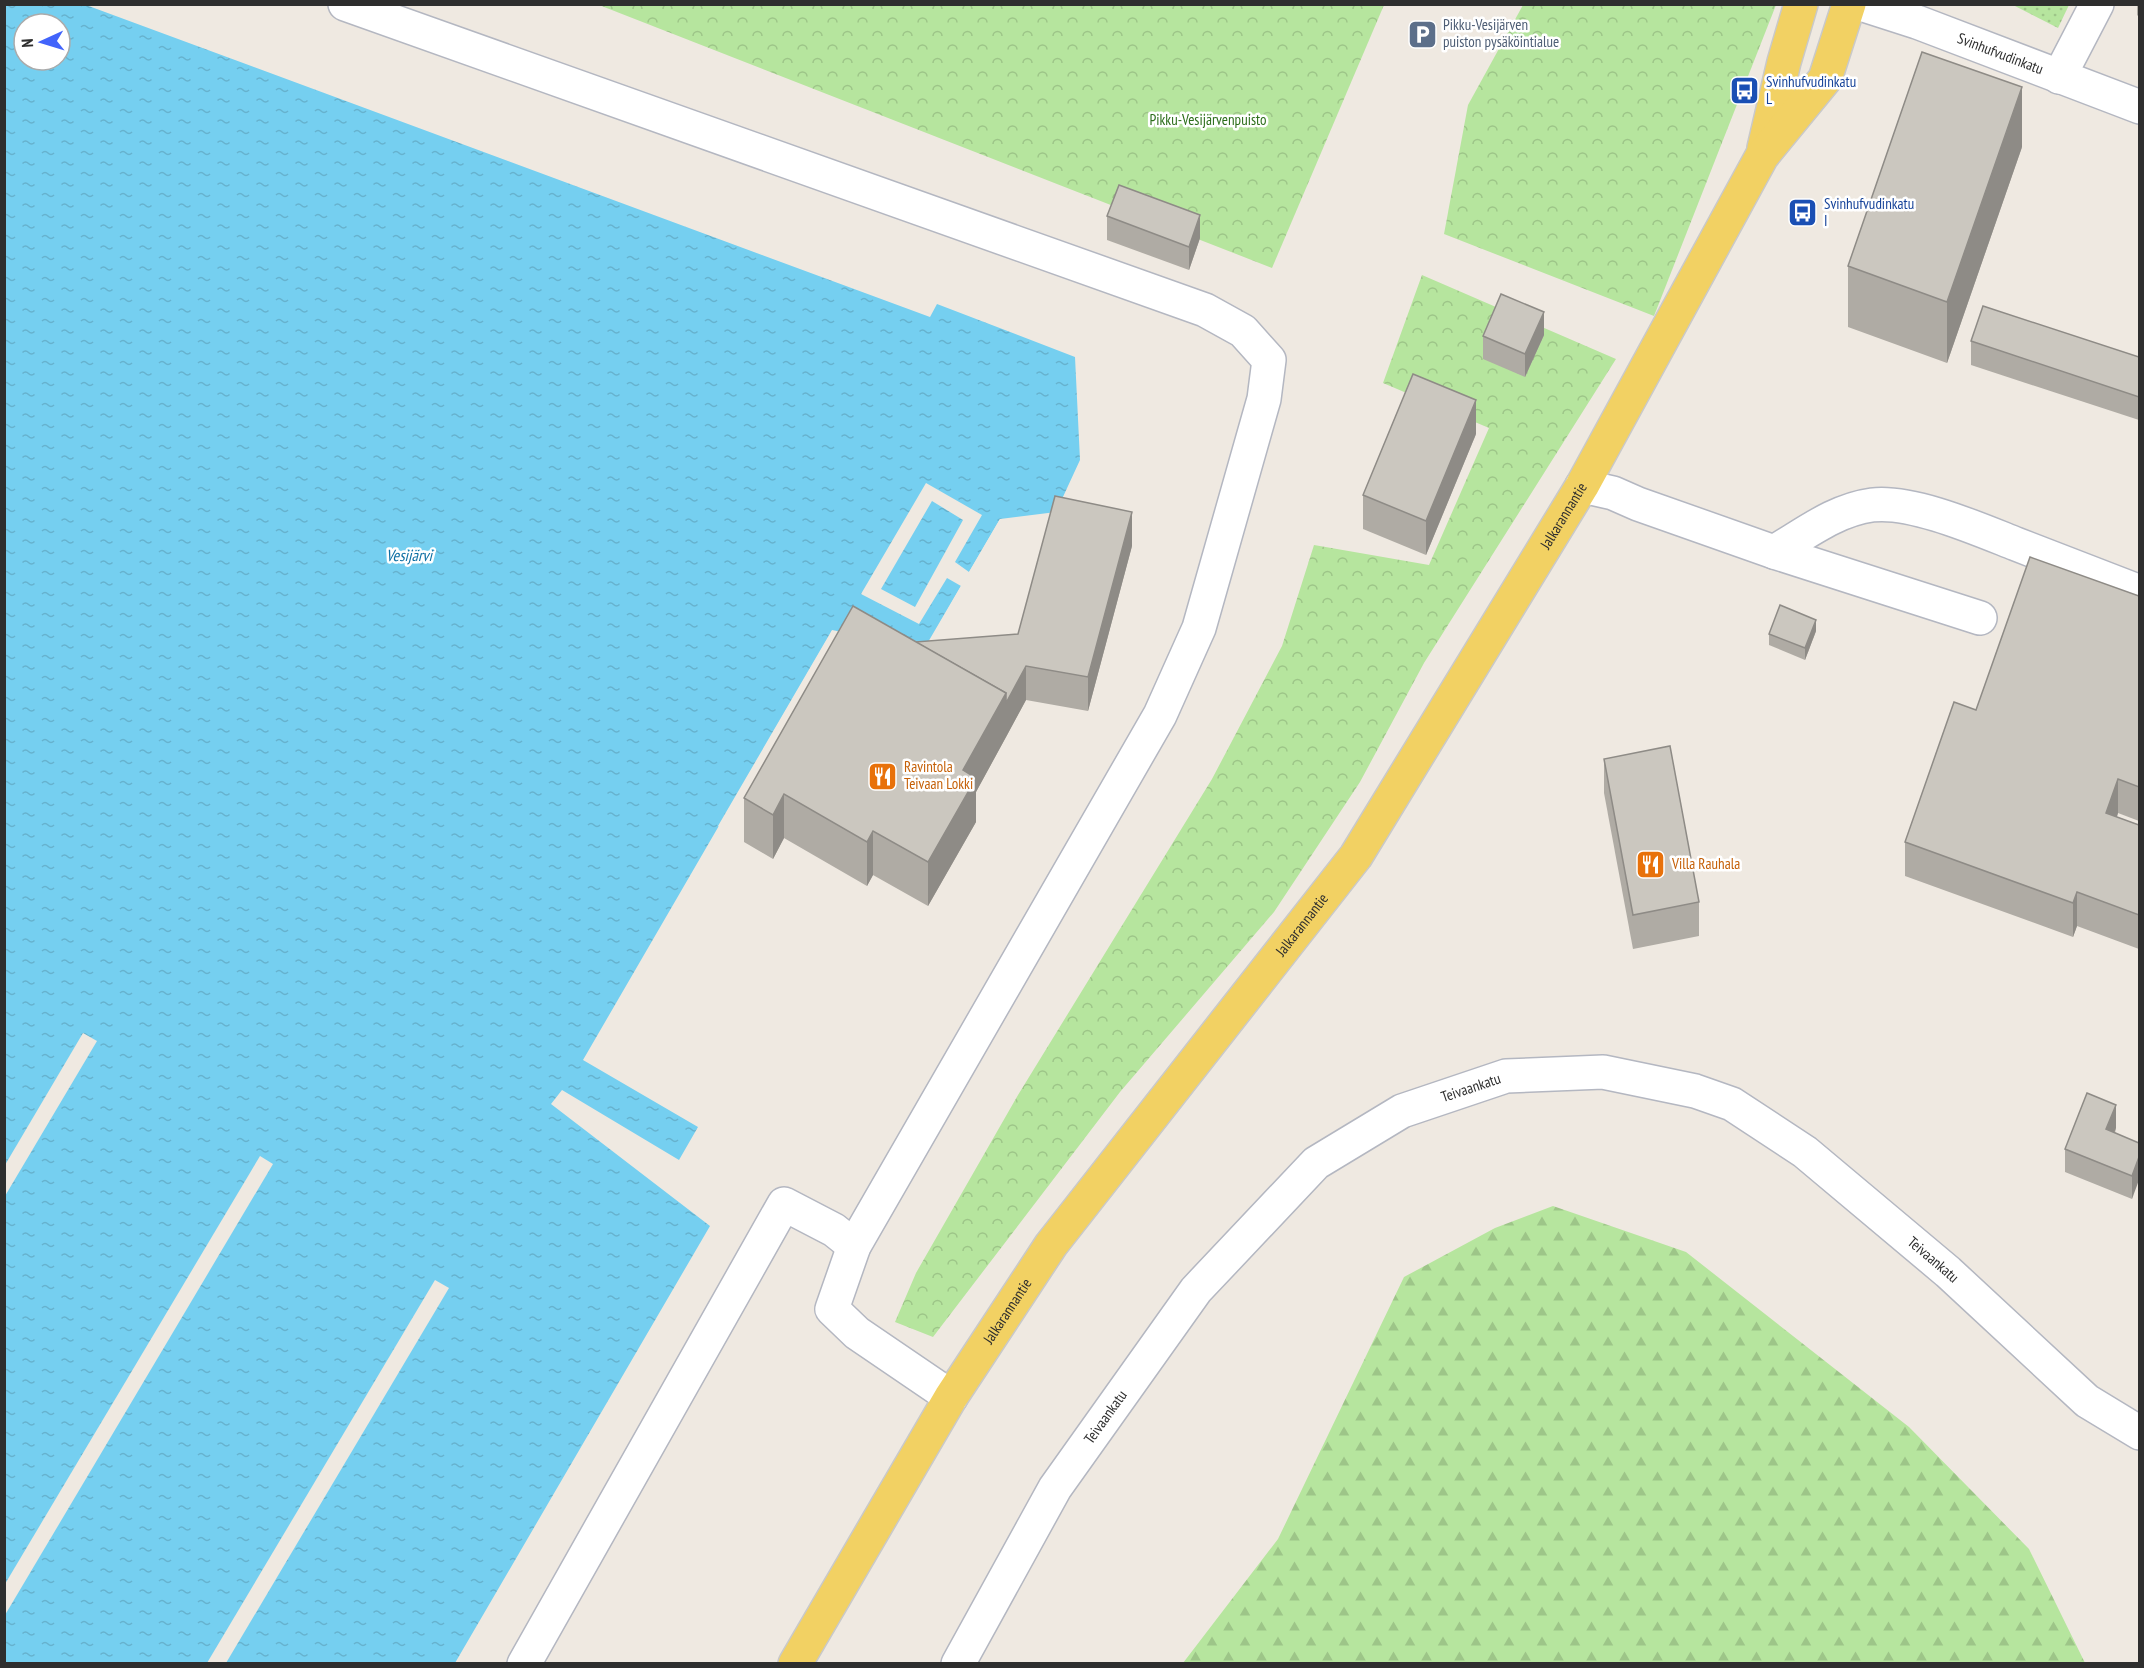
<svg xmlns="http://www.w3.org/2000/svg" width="2144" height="1668" viewBox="0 0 2144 1668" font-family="'PT Sans Narrow',sans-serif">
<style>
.grass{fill:url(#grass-dots)}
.forest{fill:url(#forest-firs)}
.park{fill:url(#park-crowns)}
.water{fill:url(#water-ripples);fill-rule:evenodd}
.pier{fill:#efe9e1;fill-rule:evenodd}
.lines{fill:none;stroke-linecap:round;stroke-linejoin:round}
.minor-casing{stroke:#b4b7c1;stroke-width:36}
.major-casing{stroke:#c9c9c9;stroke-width:36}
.minor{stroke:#fff;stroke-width:33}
.major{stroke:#f2d163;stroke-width:33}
.wall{fill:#afaba4}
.shaded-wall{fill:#8e8b86}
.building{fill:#cbc7bf;stroke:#8e8b86;stroke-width:1.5}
.labels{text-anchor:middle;stroke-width:5;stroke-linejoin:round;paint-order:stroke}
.service-label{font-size:15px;fill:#4e5e75;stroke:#fff;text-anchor:start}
.street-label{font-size:15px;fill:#2e2e2e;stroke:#fff}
.transit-label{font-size:15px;fill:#164399;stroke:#fff;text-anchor:start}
.park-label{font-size:15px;fill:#2c6e1b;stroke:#fff}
.food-label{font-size:15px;fill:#c56008;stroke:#fff;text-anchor:start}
.water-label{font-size:16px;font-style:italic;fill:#0d6fa3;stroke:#fff}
</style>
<defs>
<pattern id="grass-dots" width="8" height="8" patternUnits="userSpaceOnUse" patternTransform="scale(1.5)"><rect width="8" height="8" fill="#b6e59e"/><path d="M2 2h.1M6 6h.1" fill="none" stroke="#9dc588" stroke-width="1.8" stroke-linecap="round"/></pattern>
<pattern id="forest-firs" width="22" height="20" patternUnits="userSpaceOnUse" patternTransform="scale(1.5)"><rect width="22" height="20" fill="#b6e59e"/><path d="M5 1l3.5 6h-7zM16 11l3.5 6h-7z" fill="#9dc588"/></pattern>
<pattern id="park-crowns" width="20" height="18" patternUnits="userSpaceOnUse" patternTransform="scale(1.5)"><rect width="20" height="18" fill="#b6e59e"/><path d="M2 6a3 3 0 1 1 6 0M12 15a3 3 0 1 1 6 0" fill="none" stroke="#9dc588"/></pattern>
<pattern id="water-ripples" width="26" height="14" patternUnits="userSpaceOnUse" patternTransform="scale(1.5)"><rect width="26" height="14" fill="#75cff0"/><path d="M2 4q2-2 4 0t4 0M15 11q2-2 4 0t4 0" fill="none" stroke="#66b2ce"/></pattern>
</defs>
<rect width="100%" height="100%" fill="#efe9e1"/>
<polygon class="grass" points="2013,5 2069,5 2058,28"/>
<polygon class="forest" points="1553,1206 1686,1252 1909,1427 2029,1549 2085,1663 1183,1663 1278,1539 1404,1277 1495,1228"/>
<g class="park">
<polygon points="599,5 1384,5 1272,268"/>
<polygon points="1523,5 1776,5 1654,316 1444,234 1468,105"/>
<polygon points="1422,275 1616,359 1424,663 1360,782 1274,912 1120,1092 933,1337 895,1322 916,1273 1018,1095 1212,779 1282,646 1314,545 1429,565 1489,428 1383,383"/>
</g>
<path class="water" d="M5 5H86L930 317 937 304 1075 357 1080 460 1056 512 1000 519 924 649 832 631 583 1060 698 1127 679 1160 562 1090 551 1104 710 1226 455 1663 5 1664ZM24 24H60V60H24Z"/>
<g class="pier">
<path d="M926 483 982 515 955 562 969 572 1000 519 1010 521 1002 522 927 650 924 652 834 634 721 828 718 826 832 630 925 649 961 586 947 578 919 624 861 594ZM932 501 963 520 915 607 881 589Z"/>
<polygon points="83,1033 97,1041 5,1196 5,1165"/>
<polygon points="260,1156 273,1164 5,1615 5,1584"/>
<polygon points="435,1280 449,1288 226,1663 207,1663"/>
</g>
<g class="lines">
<defs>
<g id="minor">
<polyline points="345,4 1205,310 1243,331 1269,360 1264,399 1199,628 1160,715 854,1246 832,1309 857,1333 951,1397"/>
<path id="s1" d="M1861 4 1917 22 2140 107"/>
<polyline points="2059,77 2097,4"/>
<polyline points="1582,486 1613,493 1638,504 1774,552 1980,618"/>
<path d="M1774 552C1805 534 1835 510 1872 505 1912 500 1978 529 2016 544 2057 560 2098 576 2140 592"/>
<polyline points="524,1664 784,1204 834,1230 854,1246"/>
<path id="s2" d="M958 1664 1055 1488 1196 1290 1316 1163 1402 1111 1506 1076 1603 1072 1695 1091 1732 1104 1805 1152 1948 1272 2087 1401 2140 1433"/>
</g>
<g id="major">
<polyline points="1764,148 1784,62 1801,4"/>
<path id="s3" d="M795 1664 951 1397 1051 1245 1356 856 1582 486 1762 156 1825 79 1849 4"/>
</g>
</defs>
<use href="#minor" class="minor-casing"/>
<use href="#major" class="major-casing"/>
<use href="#minor" class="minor"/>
<use href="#major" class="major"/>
</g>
<g class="wall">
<polygon points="2137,4 2139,4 2139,17 2137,15"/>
<polygon points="2022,147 1947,363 1848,327 1848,266"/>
<polygon points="1107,216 1200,238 1189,270 1107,240"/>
<polygon points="1544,335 1525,377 1483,359 1483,336"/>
<polygon points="1971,341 2139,357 2139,420 1971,365"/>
<polygon points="1476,434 1426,555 1363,529 1363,495"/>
<polygon points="1132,546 1088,711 1026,700 1006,737 976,792 976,822 928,906 873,875 867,886 784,838 773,859 744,842 744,798 915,642 1018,634"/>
<polygon points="2139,596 2139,821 2118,813 2117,817 2139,825 2139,949 2077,926 2073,937 1905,876 1905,842 1976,710"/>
<polygon points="1816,631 1805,660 1769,645 1769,634"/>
<polygon points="1604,759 1699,902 1699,936 1633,949 1604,793"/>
<polygon points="2116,1128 2115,1133 2139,1143 2132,1199 2065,1172 2065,1149"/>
</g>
<g class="shaded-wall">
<polygon points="2022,87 2022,147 1947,363 1947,302"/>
<polygon points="1200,215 1200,238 1189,270 1189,247"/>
<polygon points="1544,312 1544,335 1525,377 1525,354"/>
<polygon points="1476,400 1476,434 1426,555 1426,521"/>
<polygon points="1132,512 1132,546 1088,711 1088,677"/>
<polygon points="1816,620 1816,631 1805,660 1805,648"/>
<polygon points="1026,666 1026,700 1006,737 976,792 976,822 928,906 928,862 963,770 1006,693"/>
<polygon points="2118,779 2118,813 2106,847 2106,813"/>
<polygon points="784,794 784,838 773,859 773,815"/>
<polygon points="873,831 873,875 867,886 867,842"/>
<polygon points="2077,892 2077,926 2073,937 2073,903"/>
<polygon points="2116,1105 2116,1128 2106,1152 2106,1129"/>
<polygon points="2139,1157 2139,1180 2132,1199 2132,1176"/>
</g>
<g class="building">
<polygon points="1922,52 2022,87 1947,302 1848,266"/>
<polygon points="1119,185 1200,215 1189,247 1107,216"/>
<polygon points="1501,294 1544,312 1525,354 1483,336"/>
<polygon points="1983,306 2139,357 2139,397 1971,341"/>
<polygon points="1413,374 1476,400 1426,521 1363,495"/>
<polygon points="1055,496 1132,512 1088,677 1026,666 1006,703 1006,693 915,642 1018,634"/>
<polygon points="2030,557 2139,596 2139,787 2118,779 2106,813 2139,825 2139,915 2077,892 2073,903 1905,842 1954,702 1976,710"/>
<polygon points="1780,605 1816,620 1805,648 1769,634"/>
<polygon points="853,606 1006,693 963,770 976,778 928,862 873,831 867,842 784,794 773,815 744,798"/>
<polygon points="1670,746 1699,902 1633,915 1604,759"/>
<polygon points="2087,1093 2116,1105 2106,1129 2139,1143 2139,1157 2132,1176 2065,1149"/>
</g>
<defs>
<symbol id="parking-square" viewBox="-11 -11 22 22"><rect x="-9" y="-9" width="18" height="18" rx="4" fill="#5c6f8a" stroke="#fff"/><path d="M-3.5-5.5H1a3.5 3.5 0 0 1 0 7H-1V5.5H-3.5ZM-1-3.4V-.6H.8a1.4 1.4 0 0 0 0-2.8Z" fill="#fff"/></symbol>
<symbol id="bus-square" viewBox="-11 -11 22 22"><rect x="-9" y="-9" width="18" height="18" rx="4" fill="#1a4fb4" stroke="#fff"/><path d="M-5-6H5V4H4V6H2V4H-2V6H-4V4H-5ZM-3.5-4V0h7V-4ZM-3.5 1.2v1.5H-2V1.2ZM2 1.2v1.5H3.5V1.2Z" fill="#fff"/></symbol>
<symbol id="restaurant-square" viewBox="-11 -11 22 22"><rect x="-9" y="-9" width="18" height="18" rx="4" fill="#e8710a" stroke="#fff"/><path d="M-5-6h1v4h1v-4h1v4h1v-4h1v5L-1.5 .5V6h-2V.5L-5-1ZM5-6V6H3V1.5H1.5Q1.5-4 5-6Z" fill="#fff"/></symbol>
</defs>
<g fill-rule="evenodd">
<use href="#parking-square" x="1406" y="18" width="33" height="33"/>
<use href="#bus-square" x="1728" y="74" width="33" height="33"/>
<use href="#bus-square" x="1786" y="196" width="33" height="33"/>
<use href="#restaurant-square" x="866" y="760" width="33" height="33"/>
<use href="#restaurant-square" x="1634" y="848" width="33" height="33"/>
</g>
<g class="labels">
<g class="service-label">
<text x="1443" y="30">Pikku-Vesijärven<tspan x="1443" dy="17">puiston pysäköintialue</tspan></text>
</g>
<g class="street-label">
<text dy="5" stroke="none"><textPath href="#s1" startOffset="148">Svinhufvudinkatu</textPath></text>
<text dy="5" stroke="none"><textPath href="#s3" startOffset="1384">Jalkarannantie</textPath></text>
<text dy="5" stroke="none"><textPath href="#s3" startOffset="898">Jalkarannantie</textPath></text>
<text dy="5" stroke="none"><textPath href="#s2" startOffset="792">Teivaankatu</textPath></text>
<text dy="5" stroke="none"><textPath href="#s2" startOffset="1314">Teivaankatu</textPath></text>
<text dy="5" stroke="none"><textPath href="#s3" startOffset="412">Jalkarannantie</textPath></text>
<text dy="5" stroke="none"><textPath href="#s2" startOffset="288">Teivaankatu</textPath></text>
</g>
<g class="transit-label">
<text x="1766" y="87">Svinhufvudinkatu<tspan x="1766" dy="17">L</tspan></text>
<text x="1824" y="209">Svinhufvudinkatu<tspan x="1824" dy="17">I</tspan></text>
</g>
<g class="park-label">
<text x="1208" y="125">Pikku-Vesijärvenpuisto</text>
</g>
<g class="food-label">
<text x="904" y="772">Ravintola<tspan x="904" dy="17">Teivaan Lokki</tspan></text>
<text x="1672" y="869">Villa Rauhala</text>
</g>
<g class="water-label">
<text x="409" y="561">Vesijärvi</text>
</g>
</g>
<rect width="2144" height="1668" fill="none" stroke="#2e2e2e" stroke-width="12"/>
<g transform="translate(42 42) rotate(266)"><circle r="28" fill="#ffffff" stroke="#ababab" stroke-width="1.5"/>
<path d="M0-4.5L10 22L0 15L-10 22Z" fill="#4264fb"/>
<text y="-9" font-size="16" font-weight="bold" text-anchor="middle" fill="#2e2e2e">N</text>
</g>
</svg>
